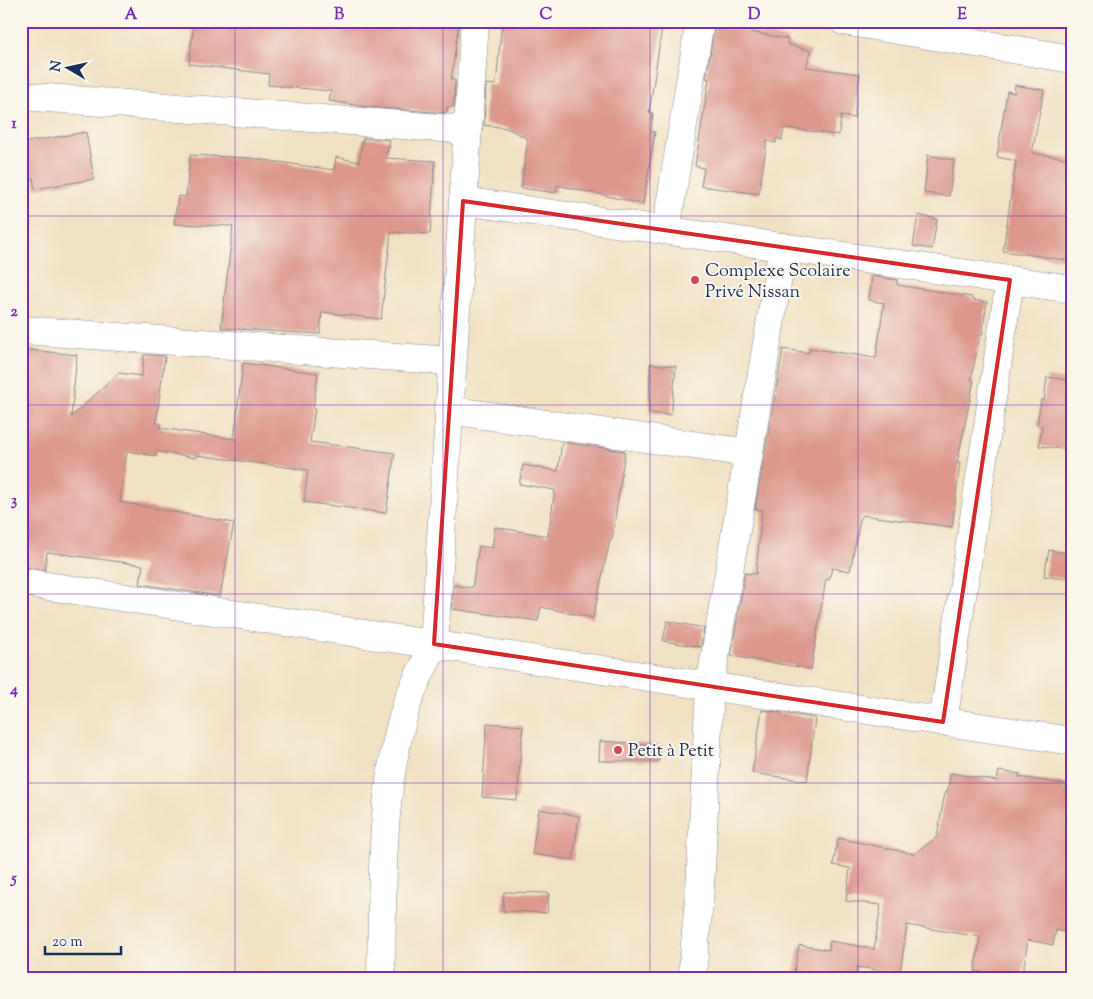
<svg xmlns="http://www.w3.org/2000/svg" width="1093" height="999" viewBox="0 0 1093 999" font-family="'Sorts Mill Goudy',serif">
<style>
.building{fill:#dc988d}
.lines{fill:none;stroke-linecap:round;stroke-linejoin:round}
.street-casing{stroke:#868890;stroke-width:29}
.street{stroke:#fff;stroke-width:28}
.marked{fill:none;stroke:#d62828;stroke-width:4;stroke-linejoin:round}
.grid{fill:none;stroke:#7b2cbf;stroke-width:1;stroke-opacity:0.55}
.poi-dot{fill:#d1495b;stroke:#fbf7ec;stroke-width:2}
.labels{text-anchor:middle;stroke-width:4;stroke-linejoin:round;paint-order:stroke}
.poi-label{font-size:18px;fill:#1b2f5e;stroke:#fbf7ec;text-anchor:start}
.neatline{fill:none;stroke:#7b2cbf;stroke-width:2}
.grid-label{font-size:16px;text-anchor:middle;font-weight:bold;fill:#7b2cbf}
</style>
<rect width="100%" height="100%" fill="#fbf7ec"/>
<filter id="ink" filterUnits="userSpaceOnUse"><feTurbulence type="fractalNoise" baseFrequency=".02" numOctaves="2"/><feDisplacementMap in="SourceGraphic" scale="10" xChannelSelector="R" yChannelSelector="G"/><feConvolveMatrix kernelMatrix="1 2 1 2 8 2 1 2 1" color-interpolation-filters="sRGB"/></filter>
<filter id="wash" filterUnits="userSpaceOnUse"><feTurbulence type="fractalNoise" baseFrequency=".0096" numOctaves="4" result="noise"/><feDisplacementMap in="SourceGraphic" scale="20" xChannelSelector="R" yChannelSelector="G"/><feGaussianBlur stdDeviation="1.12" result="paint"/><feColorMatrix in="noise" values="0 0 0 0 0 0 0 0 0 0 0 0 0 0 0 0 0 1.4 0 .05"/><feComposite in="paint" operator="in"/></filter>
<g filter="url(#wash)">
<rect width="100%" height="100%" fill="#f1e1c3"/>
<g id="blocks">
<g class="building">
<polygon points="194,21 448,21 459,23 451,80 455,80 454,107 447,107 446,113 367,107 329,101 331,91 268,85 269,74 189,64"/>
<polygon points="502,21 663,21 649,113 653,113 651,132 655,132 643,204 557,185 556,193 521,188 528,139 507,128 484,125 486,84 496,85"/>
<polygon points="715,25 788,39 787,44 811,51 806,67 860,74 854,118 841,116 839,135 784,128 782,140 776,138 776,143 767,141 759,194 701,186 704,168 695,166 709,79 706,78"/>
<polygon points="1015,85 1044,90 1032,153 1072,159 1072,261 1003,251 1016,161 997,157 1007,91 1014,93"/>
<polygon points="86,132 94,179 35,189 33,178 21,183 21,143"/>
<polygon points="363,138 390,140 386,158 435,161 430,234 391,232 381,319 322,312 320,334 221,328 233,226 174,224 178,196 186,197 190,155 250,158 334,170 336,157 359,162"/>
<polygon points="928,155 954,160 949,196 924,193"/>
<polygon points="918,215 937,219 932,249 913,246"/>
<polygon points="872,276 897,280 897,285 972,297 972,300 987,302 982,335 980,335 971,380 974,380 957,463 960,463 952,527 861,515 850,571 832,568 829,580 826,579 811,669 731,656 745,573 756,574 762,510 755,509 783,349 809,353 809,348 876,358 884,303 869,300"/>
<polygon points="21,349 77,355 71,417 119,373 142,376 144,355 165,356 156,423 161,423 160,428 234,439 243,363 318,373 313,409 315,409 310,442 395,453 386,513 304,502 308,470 196,455 196,458 156,451 156,456 127,451 120,502 234,523 220,596 140,584 143,565 47,552 45,570 21,567"/>
<polygon points="650,364 676,366 671,415 649,413"/>
<polygon points="1047,377 1072,381 1072,450 1039,446 1042,426 1037,425 1041,400 1044,400"/>
<polygon points="562,442 625,451 612,540 610,540 593,618 541,607 538,621 452,609 454,585 472,588 479,546 492,548 495,527 548,536 555,490 519,484 523,465 558,471"/>
<polygon points="1049,550 1072,554 1072,580 1044,576"/>
<polygon points="667,621 704,628 701,647 663,641"/>
<polygon points="762,710 815,718 807,781 752,773"/>
<polygon points="487,723 523,726 517,800 482,797"/>
<polygon points="600,741 660,745 659,761 599,761"/>
<polygon points="999,771 1020,774 1019,777 1066,784 1065,791 1072,792 1072,934 1056,930 1053,945 1028,940 1022,978 975,971 980,937 907,925 900,973 857,967 855,978 793,978 799,945 829,950 830,941 874,949 881,905 846,901 850,868 833,865 838,838 914,854 937,837 945,792 947,793 951,773 997,781"/>
<polygon points="539,809 579,816 573,860 532,854"/>
<polygon points="504,892 549,893 547,913 503,911"/>
</g>
</g>
</g>
<g filter="url(#ink)">
<use href="#blocks" fill-opacity="0" stroke="#868890" stroke-width="1"/>
<g class="lines">
<defs>
<g id="street">
<polyline points="844,21 1072,59"/>
<polyline points="21,96 468,130"/>
<polyline points="463,201 1072,289"/>
<polyline points="666,230 700,21"/>
<polyline points="21,330 452,361"/>
<polyline points="448,410 749,453"/>
<polyline points="21,582 1072,741"/>
<polyline points="943,722 1010,280"/>
<path d="M381 978C383 887 379 794 406 707 413 685 425 665 434 644L475 21"/>
<polyline points="692,978 700,888 710,686 783,247"/>
</g>
</defs>
<use href="#street" class="street-casing"/>
<use href="#street" class="street"/>
</g>
</g>
<path class="marked" d="M463 201 1010 280 943 722 434 644Z"/>
<path class="grid" d="M235 21V978M443 21V978M650 21V978M858 21V978M21 216H1072M21 405H1072M21 594H1072M21 783H1072"/>
<g class="poi-dot">
<circle cx="695" cy="280" r="5"/>
<circle cx="618" cy="750" r="5"/>
</g>
<g class="labels">
<g class="poi-label">
<text x="705" y="276">Complexe Scolaire<tspan x="705" dy="21">Privé Nissan</tspan></text>
<text x="628" y="756">Petit à Petit</text>
</g>
</g>
<rect width="1093" height="999" fill="none" stroke="#fbf7ec" stroke-width="55"/>
<g transform="translate(68 68) rotate(279)" stroke="#fbf7ec" stroke-width="4" paint-order="stroke">
<path d="M0-4L9 19L0 12L-9 19Z" fill="#1b2f5e"/>
<text y="-8" font-size="14" font-weight="bold" text-anchor="middle" fill="#1b2f5e">N</text>
</g>
<path d="M45 946v8h76v-8" fill="none" stroke="#1b2f5e" stroke-width="2.5"/>
<text x="52" y="946" font-size="15" fill="#1b2f5e" stroke="#fbf7ec" stroke-width="4" paint-order="stroke">20 m</text>
<rect x="28" y="28" width="1038" height="944" class="neatline"/>
<g class="grid-label">
<text x="131" y="19">A</text>
<text x="339" y="19">B</text>
<text x="546" y="19">C</text>
<text x="754" y="19">D</text>
<text x="962" y="19">E</text>
<text x="14" y="128">1</text>
<text x="14" y="316">2</text>
<text x="14" y="505">3</text>
<text x="14" y="694">4</text>
<text x="14" y="883">5</text>
</g>
</svg>
